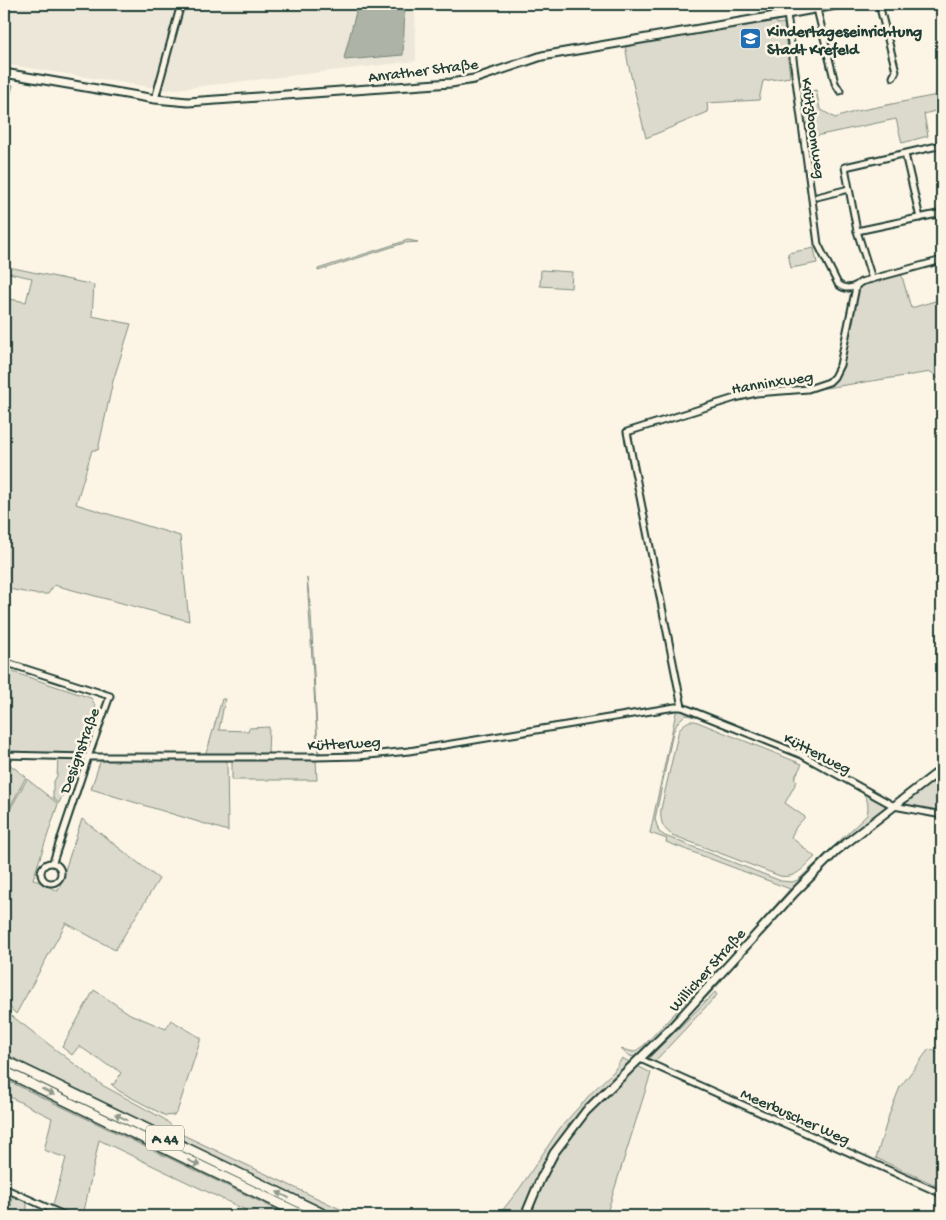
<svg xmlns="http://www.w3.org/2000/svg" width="946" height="1220" viewBox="0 0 946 1220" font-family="'Gochi Hand',sans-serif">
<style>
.built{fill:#ece7d8}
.green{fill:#dcdacc;stroke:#7e8c80;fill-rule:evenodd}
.water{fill:#aeb3a7;stroke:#758479}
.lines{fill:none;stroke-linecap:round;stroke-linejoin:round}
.street-casing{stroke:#1f3d34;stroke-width:9}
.secondary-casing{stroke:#1f3d34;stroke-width:11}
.highway-casing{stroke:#1f3d34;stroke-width:12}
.street{stroke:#fcf5e5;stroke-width:5}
.secondary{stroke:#fcf5e5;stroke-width:7}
.highway{stroke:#fcf5e5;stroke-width:9}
.oneway{fill:#8e998c}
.labels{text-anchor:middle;stroke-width:5;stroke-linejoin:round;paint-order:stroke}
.shield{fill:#fcf5e5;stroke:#617469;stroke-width:1}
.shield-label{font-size:15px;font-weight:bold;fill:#1f3d34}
.poi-label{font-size:16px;font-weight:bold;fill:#1f3d34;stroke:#fcf5e5;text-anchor:start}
.street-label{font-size:16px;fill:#1f3d34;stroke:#fcf5e5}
</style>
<rect width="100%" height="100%" fill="#fcf5e5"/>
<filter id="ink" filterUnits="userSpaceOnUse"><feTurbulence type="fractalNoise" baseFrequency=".02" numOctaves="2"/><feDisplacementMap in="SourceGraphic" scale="10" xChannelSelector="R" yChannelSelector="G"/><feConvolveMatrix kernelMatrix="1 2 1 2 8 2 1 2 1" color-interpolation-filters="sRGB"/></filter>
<g filter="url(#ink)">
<polygon class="built" points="4,4 415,4 416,61 168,90 4,64"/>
<g class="green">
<polygon points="776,19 777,24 784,23 790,77 763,81 759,100 707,103 708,112 646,138 628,63 625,44"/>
<polygon points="4,83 13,85 4,120"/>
<polygon points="816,90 820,109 835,118 857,111 942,94 942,109 924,114 928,136 902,143 896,119 806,138 800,93"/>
<polygon points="408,240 418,242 404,243 318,271 318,269"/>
<polygon points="814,248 817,263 791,268 788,253"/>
<polygon points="4,266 94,285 92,316 131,324 113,381 98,450 92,450 76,504 180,536 189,621 54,585 48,594 34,594 4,588 4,298 26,302 32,278 4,272"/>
<polygon points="541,270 572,272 571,288 540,286"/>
<polygon points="901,273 911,308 942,299 942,382 931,372 819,389 832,383 842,366 858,288 862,284"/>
<polygon points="307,578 311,613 318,751 322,754 358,753 409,748 555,723 596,718 444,744 380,753 318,755"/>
<path d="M4 669 91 698C104 716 89 737 82 755L4 754Z"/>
<polygon points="222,699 225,699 219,730 248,731 249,728 269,727 268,754 311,755 313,752 312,755 104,755 104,754 205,754 208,748"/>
<path d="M677 708 682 709 802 757 886 803 887 809 850 836 639 1056C630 1058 627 1055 621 1049L634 1052 643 1046 706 981 710 979 790 889 666 842 667 839 650 833ZM685 715 696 717 801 758 862 792C868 798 869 807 867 815L798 880 792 882 781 881 665 836 659 832 655 819 673 732 678 722Z"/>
<path d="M690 721H695L802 764 794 779 797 781 785 803 805 817 796 827 791 837 815 857C804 867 796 879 780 876L672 835C662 828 660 821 661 809L678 734C680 727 683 724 690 721Z"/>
<polygon points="58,758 80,758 59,803 53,798 53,783 57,776"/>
<polygon points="237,758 316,759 317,780 232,780 232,762"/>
<polygon points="101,759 224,759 227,762 228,831 91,789"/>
<polygon points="4,760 26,777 4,818"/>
<polygon points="942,772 942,814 908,808 904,805 905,801"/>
<polygon points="27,779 58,804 33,879 58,891 82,819 159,879 115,950 66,923 16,1014 4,1001 4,820"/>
<polygon points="727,970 720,983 649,1057 649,1054 692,1010"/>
<polygon points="94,990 130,1014 166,1029 171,1020 201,1038 177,1112 174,1115 166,1116 119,1091 111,1084 114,1084 121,1073 114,1067 109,1066 79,1046 72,1055 62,1047"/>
<polygon points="715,992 717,995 656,1060 651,1061 649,1058"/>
<polygon points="4,1010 102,1085 164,1119 181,1134 355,1216 340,1216 4,1054"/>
<polygon points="929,1049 942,1054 942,1188 876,1158 889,1115 900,1087"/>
<polygon points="622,1058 651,1073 606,1216 498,1216 520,1188 560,1128 594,1090 614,1071"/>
<polygon points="4,1079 290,1216 258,1216 99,1140 83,1216 71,1216 52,1208 66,1158 44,1150 52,1118 4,1094"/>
<polygon points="12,1195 27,1201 27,1216 10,1216"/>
</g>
<polygon class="water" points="358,4 405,4 403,55 345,60 344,58"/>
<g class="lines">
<defs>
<g id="street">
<polyline points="879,4 896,71 893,77"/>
<polyline points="817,9 835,83 840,91"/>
<path d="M787 14 818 244 838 284C846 291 854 288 861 282L942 260"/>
<polyline points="155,99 181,4"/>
<polyline points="905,154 920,218"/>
<polyline points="817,197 849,189"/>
<polyline points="857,231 942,213"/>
<polyline points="872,279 857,231 845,167 942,145"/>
<polyline points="4,662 110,696 88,757 53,862"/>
<polyline points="682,707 627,432 735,398 756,393 808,389 829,382 834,377 840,365 856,287"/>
<polyline points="4,755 88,757 315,757 359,756 409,751 675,707 682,707 802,755 894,806 942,815"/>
<circle cx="51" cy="873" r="10"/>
<polyline points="640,1059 942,1194"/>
<polyline points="4,1188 66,1216"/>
</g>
<g id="secondary">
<polyline points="4,73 155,99 188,102 451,83 474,79 542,56 787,14 841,4"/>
<polyline points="525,1216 540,1180 554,1153 586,1111 670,1029 795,892 836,851 942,769"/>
</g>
<g id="highway">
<polyline points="4,1060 327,1216"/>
<polyline points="4,1071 305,1216"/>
</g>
</defs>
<use href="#street" class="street-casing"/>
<use href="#secondary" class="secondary-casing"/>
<use href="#highway" class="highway-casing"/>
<use href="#street" class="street"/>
<use href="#secondary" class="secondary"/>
<use href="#highway" class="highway"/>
</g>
<defs><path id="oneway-solid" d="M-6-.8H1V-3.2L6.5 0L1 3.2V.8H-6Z" transform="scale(1.25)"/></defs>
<g class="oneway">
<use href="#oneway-solid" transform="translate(48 1092) rotate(26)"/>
<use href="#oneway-solid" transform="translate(121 1117) rotate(-154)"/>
<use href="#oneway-solid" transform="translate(194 1163) rotate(26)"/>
<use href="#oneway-solid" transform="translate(283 1195) rotate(-154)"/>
</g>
</g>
<defs>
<symbol id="school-square" viewBox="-11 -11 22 22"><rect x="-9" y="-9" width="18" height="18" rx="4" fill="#1f6fb2" stroke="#fcf5e5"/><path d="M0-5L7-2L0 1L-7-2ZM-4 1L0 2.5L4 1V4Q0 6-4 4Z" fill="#fff"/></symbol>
</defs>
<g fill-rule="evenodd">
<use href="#school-square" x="738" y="26" width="25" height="25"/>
</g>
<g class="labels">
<rect class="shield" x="146" y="1125.5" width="38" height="25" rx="4"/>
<g class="shield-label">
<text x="165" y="1143">A 44</text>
</g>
<g class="poi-label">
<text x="767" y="36">Kindertageseinrichtung<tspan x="767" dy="18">Stadt Krefeld</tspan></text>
</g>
<g class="street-label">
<text transform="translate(423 69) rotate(-7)" y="6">Anrather Straße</text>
<text transform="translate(815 128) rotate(82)" y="6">Krützboomweg</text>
<text transform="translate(772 381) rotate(-9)" y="6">Hanninxweg</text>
<text transform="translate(344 742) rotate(-3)" y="6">Kütterweg</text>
<text transform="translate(78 750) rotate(-70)" y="6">Designstraße</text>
<text transform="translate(818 752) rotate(27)" y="6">Kütterweg</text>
<text transform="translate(706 969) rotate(-48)" y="6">Willicher Straße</text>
<text transform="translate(796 1115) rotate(24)" y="6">Meerbuscher Weg</text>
</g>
</g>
<rect width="946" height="1220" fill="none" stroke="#fcf5e5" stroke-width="20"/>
<rect x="10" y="10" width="926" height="1200" fill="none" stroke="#1f3d34" stroke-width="2" filter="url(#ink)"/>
</svg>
